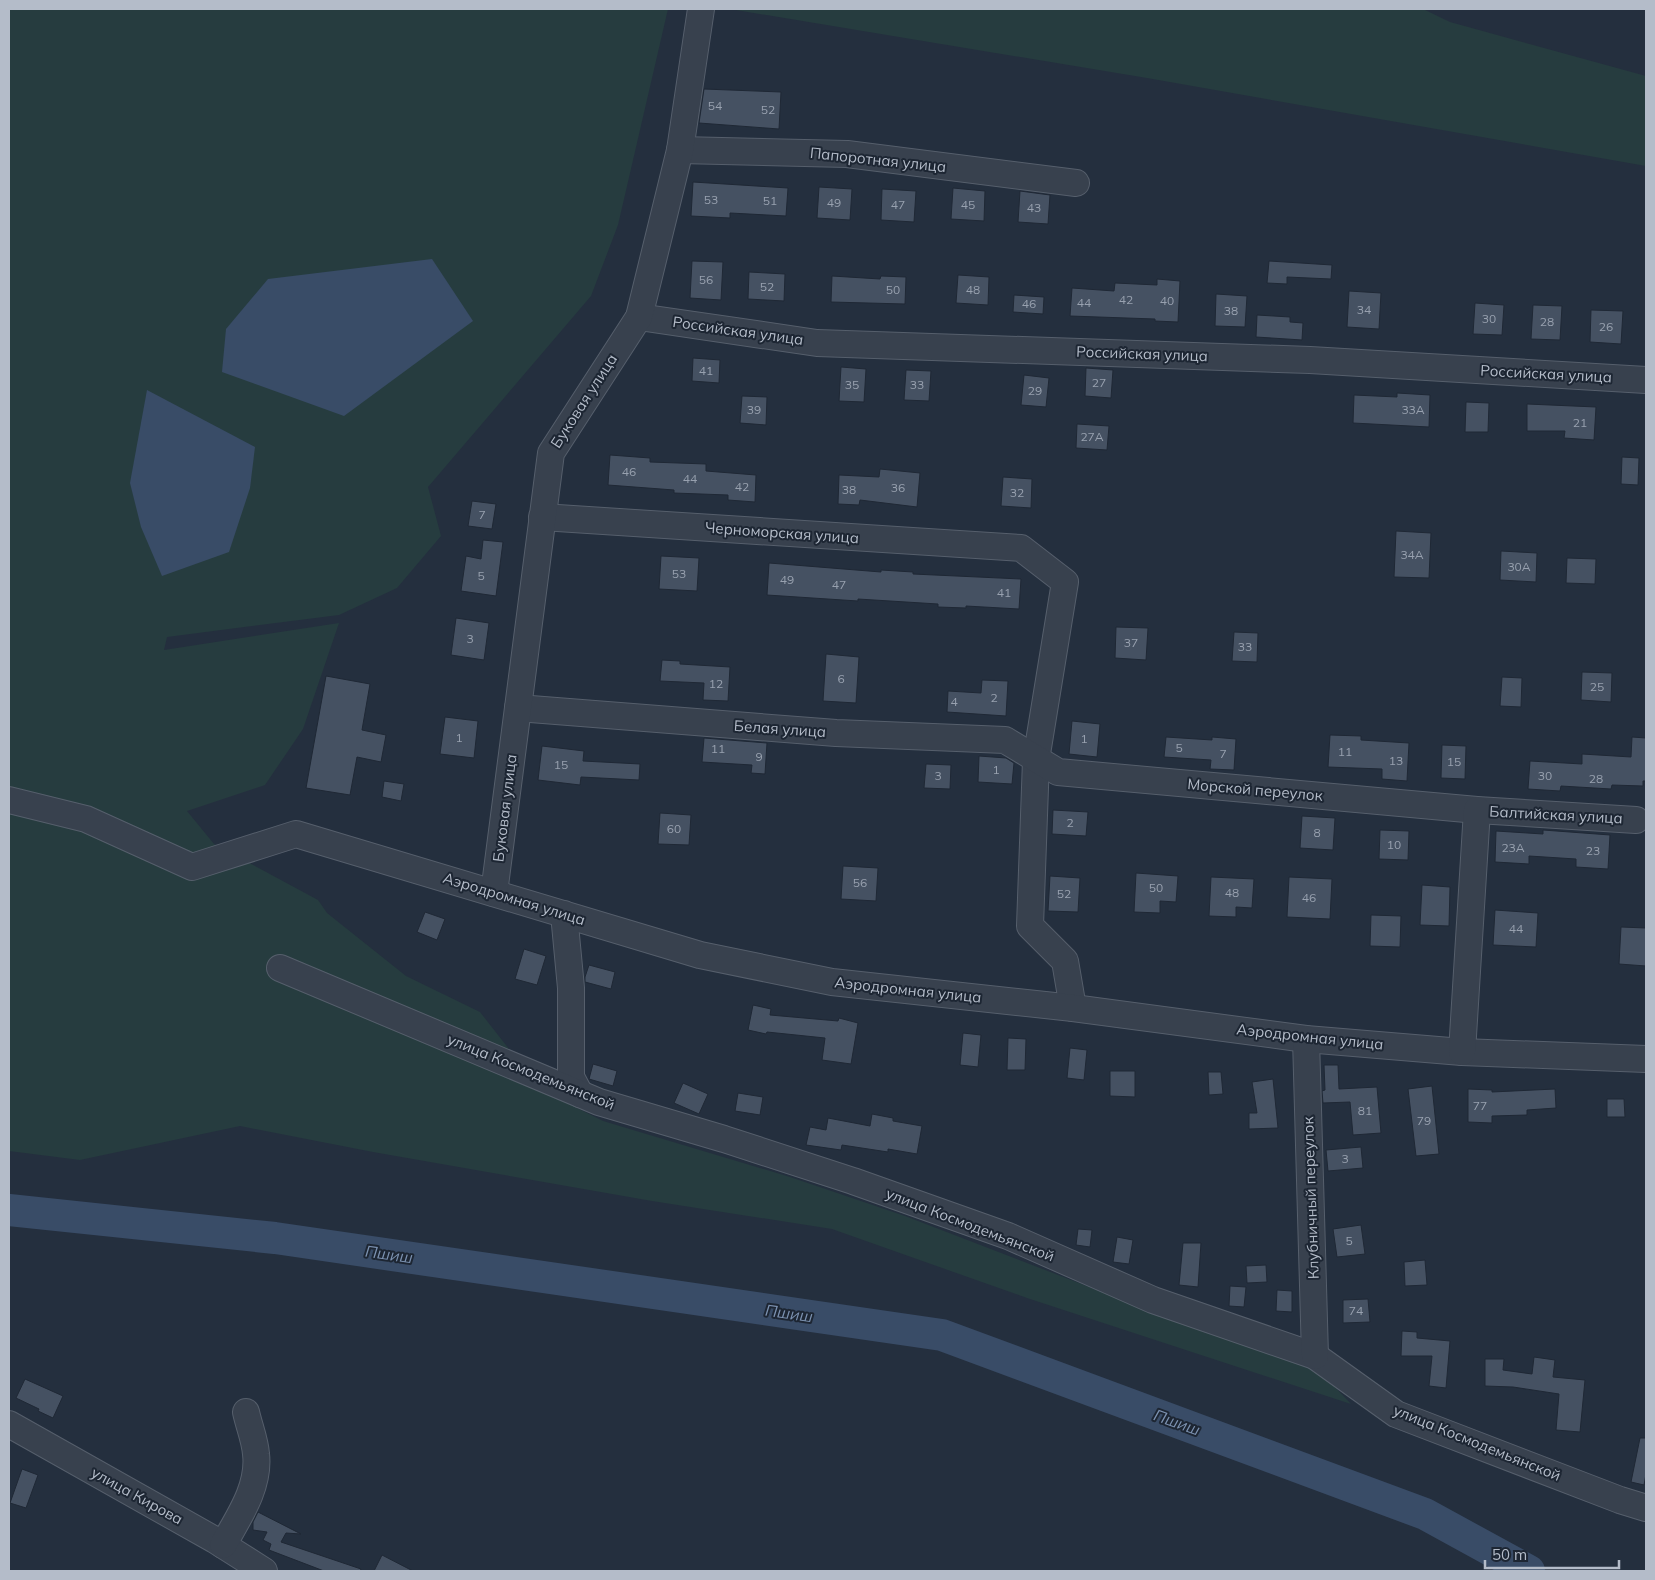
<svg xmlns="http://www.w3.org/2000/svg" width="1655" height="1580" viewBox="0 0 1655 1580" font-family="Mulish,sans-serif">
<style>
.green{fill:#263c3f}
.water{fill:#394c67}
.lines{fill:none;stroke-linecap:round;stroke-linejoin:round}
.river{stroke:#394c67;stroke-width:32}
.building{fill:#455162;stroke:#1f2835}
.minor-casing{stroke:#565f6c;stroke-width:28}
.minor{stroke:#38414e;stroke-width:26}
.labels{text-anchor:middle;stroke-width:4;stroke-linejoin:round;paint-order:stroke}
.number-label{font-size:12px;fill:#98a1af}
.street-label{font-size:15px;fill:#b4bcc9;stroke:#1d2633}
.water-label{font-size:16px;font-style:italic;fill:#7c92b1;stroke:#1d2633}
</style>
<rect width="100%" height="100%" fill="#242f3e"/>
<g class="green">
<polygon points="9,9 668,9 618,225 591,296 428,487 441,536 397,588 339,615 167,637 164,650 339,623 303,729 265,785 187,811 214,844 318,900 327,913 406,976 480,1012 541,1090 603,1121 790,1177 905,1216 1136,1305 1315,1366 1351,1404 1027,1298 832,1229 652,1201 373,1152 240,1126 80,1160 9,1151"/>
<polygon points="730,9 1423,9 1450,22 1646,76 1646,166 1147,78"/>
</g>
<g class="water">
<polygon points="432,259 473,321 344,416 222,372 226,329 268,279"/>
<polygon points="147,390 255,447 250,488 229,552 162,576 141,527 130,483"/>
</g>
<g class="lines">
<polyline class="river" points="9,1210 275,1238 942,1335 1425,1514 1529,1571"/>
</g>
<g class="building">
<polygon points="704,89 781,92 779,129 699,123"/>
<polygon points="693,182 788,188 786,216 730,213 730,218 691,216"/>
<polygon points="819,187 852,189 850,220 817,218"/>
<polygon points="953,188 985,191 984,221 951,219"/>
<polygon points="882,189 916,191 914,222 881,220"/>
<polygon points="1020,191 1050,195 1048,224 1018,222"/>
<polygon points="692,261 723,262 721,300 690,298"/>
<polygon points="1269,261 1332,265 1331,279 1287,277 1287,284 1267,283"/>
<polygon points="749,272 785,274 784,301 748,299"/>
<polygon points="958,275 989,277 988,305 956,303"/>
<polygon points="832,276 880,279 881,276 906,277 905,304 831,302"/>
<polygon points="1157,279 1180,281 1178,322 1155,321 1155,319 1070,316 1072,288 1114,291 1115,283 1157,285"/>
<polygon points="1349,291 1381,293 1379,329 1347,327"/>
<polygon points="1216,294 1247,296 1245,327 1215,326"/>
<polygon points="1014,295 1044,297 1043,314 1013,312"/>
<polygon points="1475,303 1504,305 1502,335 1473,334"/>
<polygon points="1533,305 1562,306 1560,340 1531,339"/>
<polygon points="1591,310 1623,311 1621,344 1590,342"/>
<polygon points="1257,315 1290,317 1290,322 1303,323 1302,340 1256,337"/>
<polygon points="693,358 720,360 719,383 692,381"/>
<polygon points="841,367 866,369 864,402 839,401"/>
<polygon points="1086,368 1113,370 1111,398 1085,396"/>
<polygon points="906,370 931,371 929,401 904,400"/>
<polygon points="1024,375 1049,378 1046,407 1021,405"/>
<polygon points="1397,393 1430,395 1429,427 1353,423 1354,395 1397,397"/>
<polygon points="742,396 767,397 766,425 740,423"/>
<polygon points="1466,402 1489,403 1488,432 1465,432"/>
<polygon points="1527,404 1596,407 1594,440 1564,438 1565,431 1527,431"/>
<polygon points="1077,424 1109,426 1107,450 1076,448"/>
<polygon points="610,455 650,458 650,462 706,464 706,471 756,475 755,502 728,500 728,495 674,493 674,490 608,485"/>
<polygon points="1622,457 1639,458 1638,485 1621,484"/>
<polygon points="880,469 920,473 917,507 860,500 859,505 838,504 839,475 879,477"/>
<polygon points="1003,477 1032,479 1031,508 1001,506"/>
<polygon points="472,501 496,504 492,529 468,526"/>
<polygon points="1396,531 1431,533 1429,578 1394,577"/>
<polygon points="483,540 503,542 496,596 461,591 466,556 481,559"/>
<polygon points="1501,551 1537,553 1536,582 1500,580"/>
<polygon points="661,556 699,558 697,591 659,589"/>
<polygon points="1567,558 1596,559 1595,584 1566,583"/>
<polygon points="769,563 881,572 881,570 913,572 913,574 1021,579 1019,609 966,606 966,608 938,607 938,604 858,599 858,601 767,595"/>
<polygon points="456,618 489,623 484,660 451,655"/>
<polygon points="1116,627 1148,628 1146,660 1115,658"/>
<polygon points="1234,632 1258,633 1257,662 1232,661"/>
<polygon points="826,654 859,657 856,703 823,701"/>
<polygon points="662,660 680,661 680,664 730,667 728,701 703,700 704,683 660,681"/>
<polygon points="1582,672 1612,673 1611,702 1581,700"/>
<polygon points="326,676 370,684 362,730 386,735 381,762 357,757 350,795 306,788"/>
<polygon points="1502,677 1522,678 1521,707 1500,706"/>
<polygon points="982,680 1008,681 1006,716 947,712 948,691 981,693"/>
<polygon points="445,717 478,721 474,758 440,754"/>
<polygon points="1072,721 1100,724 1097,757 1069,754"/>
<polygon points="1330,735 1361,736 1361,740 1409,743 1407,781 1382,779 1382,769 1328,767"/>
<polygon points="1166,737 1212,740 1212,737 1236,739 1234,770 1210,769 1211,760 1164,757"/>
<polygon points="1632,737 1646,738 1646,781 1643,781 1643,786 1612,785 1611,789 1561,786 1560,791 1528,789 1530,761 1582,764 1582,754 1631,757"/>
<polygon points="704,738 767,743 765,774 751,773 752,765 702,762"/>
<polygon points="1442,745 1466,746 1465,779 1441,778"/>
<polygon points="542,746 584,751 583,761 640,764 639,780 581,777 580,785 538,780"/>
<polygon points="979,756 1006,758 1014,763 1012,784 978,782"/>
<polygon points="926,764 951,765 950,789 924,788"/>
<polygon points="384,781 404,784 401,801 382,797"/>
<polygon points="1053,810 1088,812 1086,836 1052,834"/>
<polygon points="660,813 691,815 689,845 658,844"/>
<polygon points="1302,816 1335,818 1333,850 1300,848"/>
<polygon points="1380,830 1409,831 1408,860 1379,859"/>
<polygon points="1543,830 1610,835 1608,869 1576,867 1576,859 1529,856 1529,864 1495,862 1496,831 1543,834"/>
<polygon points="843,866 878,868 876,901 841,899"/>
<polygon points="1136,873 1178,876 1176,902 1160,901 1160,913 1134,912"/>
<polygon points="1050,876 1080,878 1078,912 1048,911"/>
<polygon points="1211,877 1254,879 1252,908 1236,907 1236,917 1209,916"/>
<polygon points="1289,877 1332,879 1330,919 1287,917"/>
<polygon points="1422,885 1450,887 1449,926 1420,925"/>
<polygon points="1495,910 1538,913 1536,947 1493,945"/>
<polygon points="425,912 445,919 437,940 417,932"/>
<polygon points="1371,915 1401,916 1400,947 1370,946"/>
<polygon points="1621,927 1646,928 1646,966 1619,964"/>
<polygon points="524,949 546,956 537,985 515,979"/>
<polygon points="589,965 615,972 611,989 585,982 585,977"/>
<polygon points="753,1005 771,1009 770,1015 838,1021 839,1018 858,1023 851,1064 822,1060 825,1038 767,1032 766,1034 748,1030"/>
<polygon points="963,1033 981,1035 978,1067 960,1065"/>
<polygon points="1008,1038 1026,1039 1025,1070 1007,1070"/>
<polygon points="1070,1048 1087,1050 1084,1080 1067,1078"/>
<polygon points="593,1064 617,1071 613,1086 589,1079"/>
<polygon points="1324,1065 1338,1065 1339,1089 1377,1087 1381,1133 1353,1135 1350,1102 1323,1103 1322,1091 1325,1090"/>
<polygon points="1110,1071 1135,1071 1135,1097 1110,1096"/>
<polygon points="1208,1072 1221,1072 1223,1094 1209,1095"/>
<polygon points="1273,1079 1278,1128 1249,1129 1249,1113 1257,1113 1252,1082"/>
<polygon points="683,1083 708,1094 699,1114 674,1103"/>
<polygon points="1432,1086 1439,1154 1416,1156 1408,1089"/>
<polygon points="1468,1089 1492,1090 1492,1092 1555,1089 1556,1108 1527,1110 1527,1115 1492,1116 1492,1123 1468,1122"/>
<polygon points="738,1093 763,1097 760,1115 735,1111"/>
<polygon points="1607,1099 1624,1099 1625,1117 1607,1117"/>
<polygon points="872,1114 893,1118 893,1121 922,1126 917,1154 888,1149 888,1152 842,1145 841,1150 806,1145 810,1127 826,1130 828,1118 870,1126"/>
<polygon points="1361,1147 1363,1168 1328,1171 1326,1150"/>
<polygon points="1361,1225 1365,1254 1337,1257 1333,1229"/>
<polygon points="1078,1229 1092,1230 1090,1247 1076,1245"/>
<polygon points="1117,1237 1133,1240 1129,1264 1113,1262"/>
<polygon points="1183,1243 1201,1243 1198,1287 1179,1285"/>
<polygon points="1425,1260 1427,1285 1405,1286 1404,1262"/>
<polygon points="1266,1265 1267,1282 1247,1283 1246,1266"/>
<polygon points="1230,1286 1246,1287 1244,1307 1229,1306"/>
<polygon points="1277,1290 1292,1291 1292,1312 1276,1311"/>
<polygon points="1368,1299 1370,1322 1343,1323 1343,1300"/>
<polygon points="1402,1331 1417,1332 1417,1338 1450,1341 1446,1388 1429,1386 1432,1356 1401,1356"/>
<polygon points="1534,1357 1555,1360 1553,1377 1585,1380 1580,1432 1556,1430 1559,1394 1513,1387 1485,1386 1485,1359 1504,1359 1503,1370 1532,1374"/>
<polygon points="25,1379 63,1396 53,1418 38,1411 39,1409 16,1398"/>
<polygon points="1640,1438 1646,1438 1646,1474 1644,1485 1631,1482"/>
<polygon points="22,1469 38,1475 26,1508 10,1503"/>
<polygon points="258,1512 301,1534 286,1533 281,1542 361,1569 360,1571 324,1571 269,1550 271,1544 263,1540 267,1532 253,1530 253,1522"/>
<polygon points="382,1555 413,1571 374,1571"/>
</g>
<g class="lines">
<defs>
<g id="minor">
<polyline points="680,150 847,154 1076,183"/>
<polyline points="639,317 817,343 1310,360 1646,380"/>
<polyline points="542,517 1021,548 1065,582 1036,760 1030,926 1065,961 1073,1008"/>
<polyline points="518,708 836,733 1005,740 1058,772 1477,810 1636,820"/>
<polyline points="9,800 86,819 192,867 296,834 700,955 832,982 1073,1008 1306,1039 1462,1052 1646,1059"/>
<polyline points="494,893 551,453 639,317 680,150 701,9"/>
<polyline points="564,914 571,988 571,1077 580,1094"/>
<polyline points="280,968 599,1102 724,1139 853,1181 1008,1236 1153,1300 1315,1356 1396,1414 1620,1500 1646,1508"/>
<polyline points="1306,1039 1315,1356"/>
<polyline points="1462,1052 1477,810"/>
<polyline points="9,1424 215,1540 264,1571"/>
<path d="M223 1545C238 1518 260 1487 256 1454 255 1440 249 1426 246 1412"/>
</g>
</defs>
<use href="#minor" class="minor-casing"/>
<use href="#minor" class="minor"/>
</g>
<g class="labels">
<g class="number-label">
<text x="715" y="110">54</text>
<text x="768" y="114">52</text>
<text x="711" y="204">53</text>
<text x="770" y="205">51</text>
<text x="834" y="207">49</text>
<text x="898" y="209">47</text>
<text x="968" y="209">45</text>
<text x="1034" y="212">43</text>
<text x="706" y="284">56</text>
<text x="767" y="291">52</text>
<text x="893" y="294">50</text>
<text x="973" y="294">48</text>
<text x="1126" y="304">42</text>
<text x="1167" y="305">40</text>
<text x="1084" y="307">44</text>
<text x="1029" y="308">46</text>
<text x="1364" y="314">34</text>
<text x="1231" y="315">38</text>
<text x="1489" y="323">30</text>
<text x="1547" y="326">28</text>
<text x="1606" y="331">26</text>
<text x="706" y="375">41</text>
<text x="1099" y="387">27</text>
<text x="852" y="389">35</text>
<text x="917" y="389">33</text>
<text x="1035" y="395">29</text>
<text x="754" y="414">39</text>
<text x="1413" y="414">33А</text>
<text x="1580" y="427">21</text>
<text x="1092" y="441">27А</text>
<text x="629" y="476">46</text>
<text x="690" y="483">44</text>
<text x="742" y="491">42</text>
<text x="898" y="492">36</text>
<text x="849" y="494">38</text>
<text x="1017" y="497">32</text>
<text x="482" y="519">7</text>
<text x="1412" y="559">34А</text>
<text x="1519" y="571">30А</text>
<text x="679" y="578">53</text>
<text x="481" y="580">5</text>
<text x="787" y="584">49</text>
<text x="839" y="589">47</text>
<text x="1004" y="597">41</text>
<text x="470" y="643">3</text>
<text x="1131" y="647">37</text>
<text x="1245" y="651">33</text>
<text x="841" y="683">6</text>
<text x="716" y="688">12</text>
<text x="1597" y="691">25</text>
<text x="994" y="702">2</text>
<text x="954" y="706">4</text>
<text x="459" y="742">1</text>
<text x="1084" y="743">1</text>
<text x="1179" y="752">5</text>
<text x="718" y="753">11</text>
<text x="1345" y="756">11</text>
<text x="1223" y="758">7</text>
<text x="759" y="761">9</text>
<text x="1396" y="765">13</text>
<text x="1454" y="766">15</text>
<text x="561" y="769">15</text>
<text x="996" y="774">1</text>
<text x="938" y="780">3</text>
<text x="1545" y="780">30</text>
<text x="1596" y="783">28</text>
<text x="1070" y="827">2</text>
<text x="674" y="833">60</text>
<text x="1317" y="837">8</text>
<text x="1394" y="849">10</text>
<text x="1513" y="852">23А</text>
<text x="1593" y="855">23</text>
<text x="860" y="887">56</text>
<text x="1156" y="892">50</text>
<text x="1232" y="897">48</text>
<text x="1064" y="898">52</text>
<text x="1309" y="902">46</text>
<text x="1516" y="933">44</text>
<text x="1480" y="1110">77</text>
<text x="1365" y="1115">81</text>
<text x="1424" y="1125">79</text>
<text x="1345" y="1163">3</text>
<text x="1349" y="1245">5</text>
<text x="1356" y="1315">74</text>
</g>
<g class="street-label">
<text transform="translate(878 160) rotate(6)" y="5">Папоротная улица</text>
<text transform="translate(738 331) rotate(8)" y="5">Российская улица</text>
<text transform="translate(1142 354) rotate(2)" y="5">Российская улица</text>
<text transform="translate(1546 374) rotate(3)" y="5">Российская улица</text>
<text transform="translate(584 401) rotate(-57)" y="5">Буковая улица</text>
<text transform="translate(782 533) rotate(4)" y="5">Черноморская улица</text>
<text transform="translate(780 729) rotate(4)" y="5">Белая улица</text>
<text transform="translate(1255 790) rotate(5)" y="5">Морской переулок</text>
<text transform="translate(505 808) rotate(-83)" y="5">Буковая улица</text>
<text transform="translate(1556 815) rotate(3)" y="5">Балтийская улица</text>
<text transform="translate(514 899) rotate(17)" y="5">Аэродромная улица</text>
<text transform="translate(908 990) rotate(6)" y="5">Аэродромная улица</text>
<text transform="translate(1310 1037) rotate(6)" y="5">Аэродромная улица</text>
<text transform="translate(531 1072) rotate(22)" y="5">улица Космодемьянской</text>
<text transform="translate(1311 1198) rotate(-92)" y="5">Клубничный переулок</text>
<text transform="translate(970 1225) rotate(21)" y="5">улица Космодемьянской</text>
<text transform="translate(1477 1443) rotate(22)" y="5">улица Космодемьянской</text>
<text transform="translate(137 1496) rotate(29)" y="5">улица Кирова</text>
</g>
<g class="water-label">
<text transform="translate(389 1254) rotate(8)" y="6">Пшиш</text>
<text transform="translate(789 1313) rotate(8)" y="6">Пшиш</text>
<text transform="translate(1177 1422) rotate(20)" y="6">Пшиш</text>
</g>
</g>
<rect width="1655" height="1580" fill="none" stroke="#b4bcc9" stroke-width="20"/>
<path d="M1485 1560v8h134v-8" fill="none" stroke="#b4bcc9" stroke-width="2.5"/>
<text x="1492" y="1560" font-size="15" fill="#b4bcc9" stroke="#1d2633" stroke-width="4" paint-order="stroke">50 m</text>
</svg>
